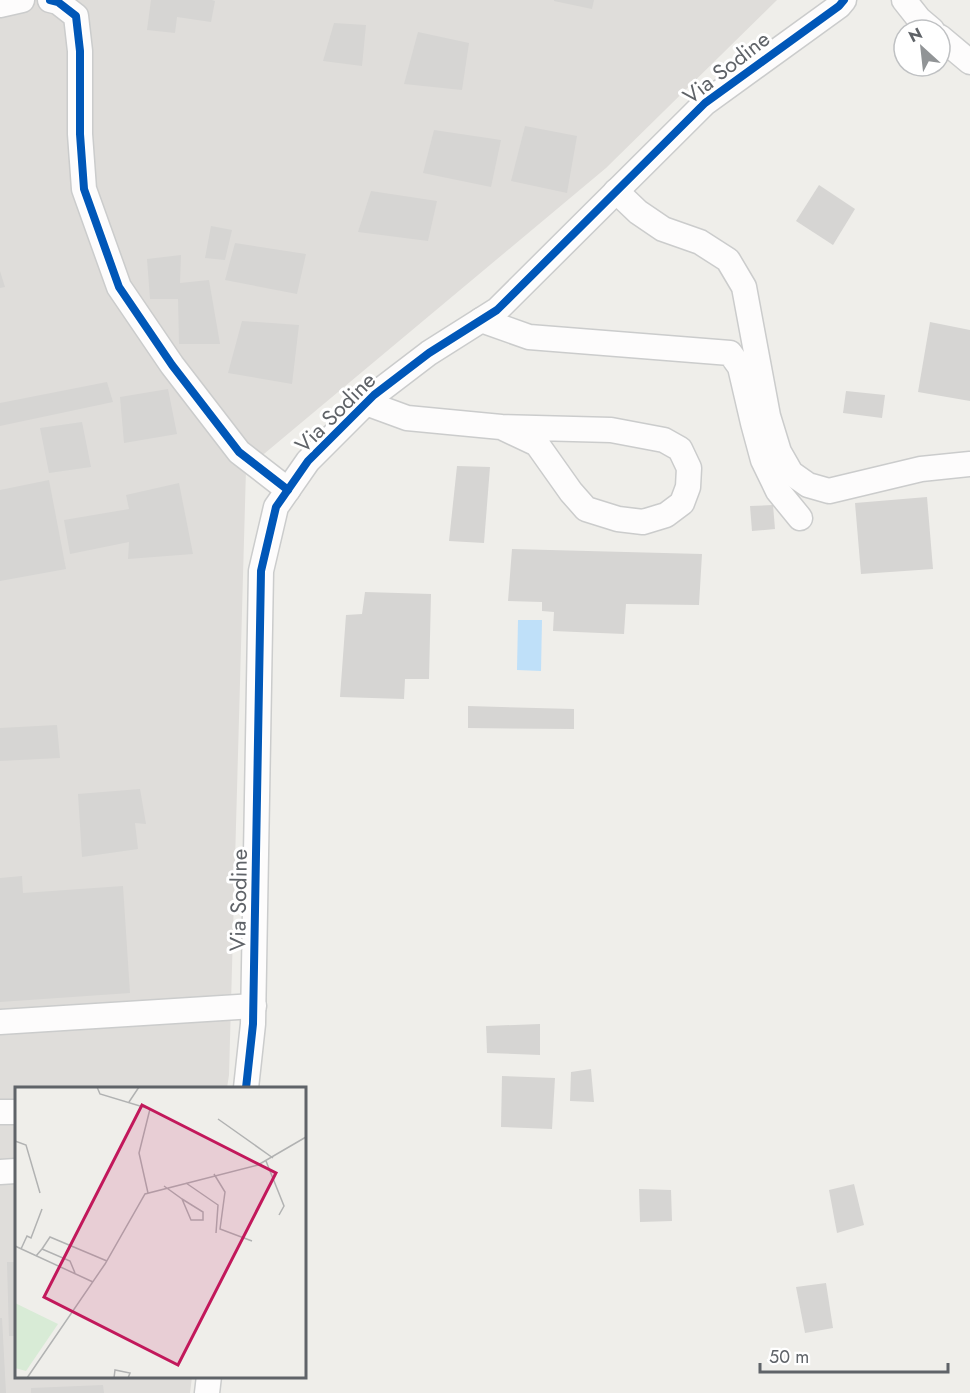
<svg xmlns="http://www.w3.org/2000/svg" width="970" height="1393" viewBox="0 0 970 1393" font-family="Jost,sans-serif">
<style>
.industrial{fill:#dfddda}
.water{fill:#bfe0f9}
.building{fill:#d6d5d3}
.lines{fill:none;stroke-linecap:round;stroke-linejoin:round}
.minor-casing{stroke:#cbcccc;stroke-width:27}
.minor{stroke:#fdfcfc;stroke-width:24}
.cycleway-casing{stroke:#fff;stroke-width:11}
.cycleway{stroke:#0057b8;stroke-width:8}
.labels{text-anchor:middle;stroke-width:6;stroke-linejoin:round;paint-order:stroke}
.street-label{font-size:22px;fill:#5f6368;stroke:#fff}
.inset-road{fill:none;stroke:#b1b2b2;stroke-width:1.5}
.view{fill:#c2185b;fill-opacity:0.15;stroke:#c2185b;stroke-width:3}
.inset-edge{fill:none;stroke:#5f6368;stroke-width:3}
</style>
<rect width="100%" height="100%" fill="#efeeea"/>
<polygon class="industrial" points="0,0 777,0 606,168 246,469 229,1075 227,1088 16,1088 16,1376 192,1377 190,1393 0,1393"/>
<polygon class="water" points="518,620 542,620 541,671 517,670"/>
<g class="building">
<polygon points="151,0 212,0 215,1 211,22 177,17 175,33 147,30"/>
<polygon points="554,0 594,0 592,9 554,1"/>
<polygon points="334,23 366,25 362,66 323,61"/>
<polygon points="418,32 469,43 462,90 404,84"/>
<polygon points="525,126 577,136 567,193 511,181"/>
<polygon points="434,130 501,140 491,187 423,173"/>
<polygon points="819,185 855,209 833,245 796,221"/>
<polygon points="371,191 437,201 428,241 358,232"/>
<polygon points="211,226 232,230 225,260 205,258"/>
<polygon points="235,243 306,254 297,294 225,280"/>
<polygon points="181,255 180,283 209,280 220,344 179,344 178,299 150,299 147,259"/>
<polygon points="0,271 5,287 0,288"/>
<polygon points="242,321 299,325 292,384 228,373"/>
<polygon points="930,322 970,330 970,401 918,392"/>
<polygon points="107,382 113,402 0,426 0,403"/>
<polygon points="168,389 177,434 124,443 120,397"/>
<polygon points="846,391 885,395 882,418 843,413"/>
<polygon points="82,422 91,467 49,473 40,428"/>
<polygon points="457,466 490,467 484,543 449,541"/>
<polygon points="49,480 66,569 0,581 0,490"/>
<polygon points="179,483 193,554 128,559 129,542 70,554 64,520 129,509 126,495"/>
<polygon points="927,497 933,569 861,574 855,503"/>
<polygon points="773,505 775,529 752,531 750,506"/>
<polygon points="512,549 702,554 699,605 626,604 624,634 553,631 554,612 542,611 542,602 508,601"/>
<polygon points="365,592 431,594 429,679 405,679 404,699 340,697 346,615 362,614"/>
<polygon points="468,706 574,709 574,729 468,728"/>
<polygon points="57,725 60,758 0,761 0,728"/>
<polygon points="140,789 146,824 135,823 138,849 82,857 78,794"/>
<polygon points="22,876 23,893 123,886 130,993 0,1002 0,878"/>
<polygon points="540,1024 540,1055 487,1053 486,1026"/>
<polygon points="591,1069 594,1102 570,1101 571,1072"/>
<polygon points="502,1076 555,1078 552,1129 501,1127"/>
<polygon points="854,1184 864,1225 837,1233 829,1190"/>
<polygon points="639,1189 671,1190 672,1221 640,1222"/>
<polygon points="7,1262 16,1262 16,1336 9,1336"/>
<polygon points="826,1283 833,1328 805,1333 796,1287"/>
<polygon points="0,1318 2,1318 6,1393 0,1393"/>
<polygon points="103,1385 104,1393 31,1393 31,1388"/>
</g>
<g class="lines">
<defs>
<g id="minor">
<polyline points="50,0 58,2 76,16 80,51 80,134 84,189 119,287 172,365 239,452 288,490"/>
<polyline points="904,0 919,19 932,30"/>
<polyline points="0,5 22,0"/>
<polyline points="940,37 970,62"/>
<polyline points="616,191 638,212 663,229 700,242 728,260 744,287 768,416 779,452 791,473 808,485 829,491 921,469 970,464"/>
<polyline points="481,320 529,337 730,353 740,367 753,423 763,460 778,491 800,518"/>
<polyline points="366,403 407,418 501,427 537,444 571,492 586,509 618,519 643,522 666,515 682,503 688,487 689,468 680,449 664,440 611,430 501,427"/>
<polyline points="0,1022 254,1006"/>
<polyline points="246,1088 253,1024 261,571 276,507 308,461 374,395 429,353 497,310 705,103 839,6 844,0"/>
<polyline points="0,1112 16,1112"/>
<polyline points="0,1172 16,1171"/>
<polyline points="207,1393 209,1376"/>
</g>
</defs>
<use href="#minor" class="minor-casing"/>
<use href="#minor" class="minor"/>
<defs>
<g id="cycleway">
<polyline points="50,0 58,2 76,16 80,51 80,134 84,189 119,287 172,365 239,452 288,490"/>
<polyline points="246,1088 253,1024 261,571 276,507 308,461 374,395 429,353 497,310 705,103 839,6 844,0"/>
</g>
</defs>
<use href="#cycleway" class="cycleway-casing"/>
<use href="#cycleway" class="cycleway"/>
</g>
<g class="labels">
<g class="street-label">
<text transform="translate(726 67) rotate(-38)" y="8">Via Sodine</text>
<text transform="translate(335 412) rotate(-45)" y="8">Via Sodine</text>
<text transform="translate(238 900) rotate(-89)" y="8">Via Sodine</text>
</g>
</g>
<g transform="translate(15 1087)">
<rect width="291" height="291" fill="#efeeea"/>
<path d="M0 216 43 237 11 284 0 281Z" fill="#d8ebd6"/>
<path class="inset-road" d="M82 0 85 7 135 22 124 66 133 106M114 15 124 0M203 32 258 71M0 54 11 58 25 106M251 74 269 119 264 128M199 87 210 105 205 142 237 154M171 96 203 118 201 146M149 99 167 112 176 133H188V125L167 112M0 159 78 195M6 162 12 149 16 151 27 122M27 162 35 150 92 174M21 169 27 162 55 174 60 186M12 291 90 177 130 107 243 78 291 50M99 291 100 283 115 286 113 291"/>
<path class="view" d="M127 18 261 86 163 278 29 210Z"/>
<rect width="291" height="291" class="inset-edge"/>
</g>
<g transform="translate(922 48) rotate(333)"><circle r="28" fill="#ffffff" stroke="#bfc1c3" stroke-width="1.5"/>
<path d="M0-4.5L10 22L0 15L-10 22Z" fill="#919496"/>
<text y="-9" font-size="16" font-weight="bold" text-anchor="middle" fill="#5f6368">N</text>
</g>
<path d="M760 1363v9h188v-9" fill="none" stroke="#5f6368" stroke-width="3"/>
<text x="769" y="1363" font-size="18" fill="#5f6368" stroke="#ffffff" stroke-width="4.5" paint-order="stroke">50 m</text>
</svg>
